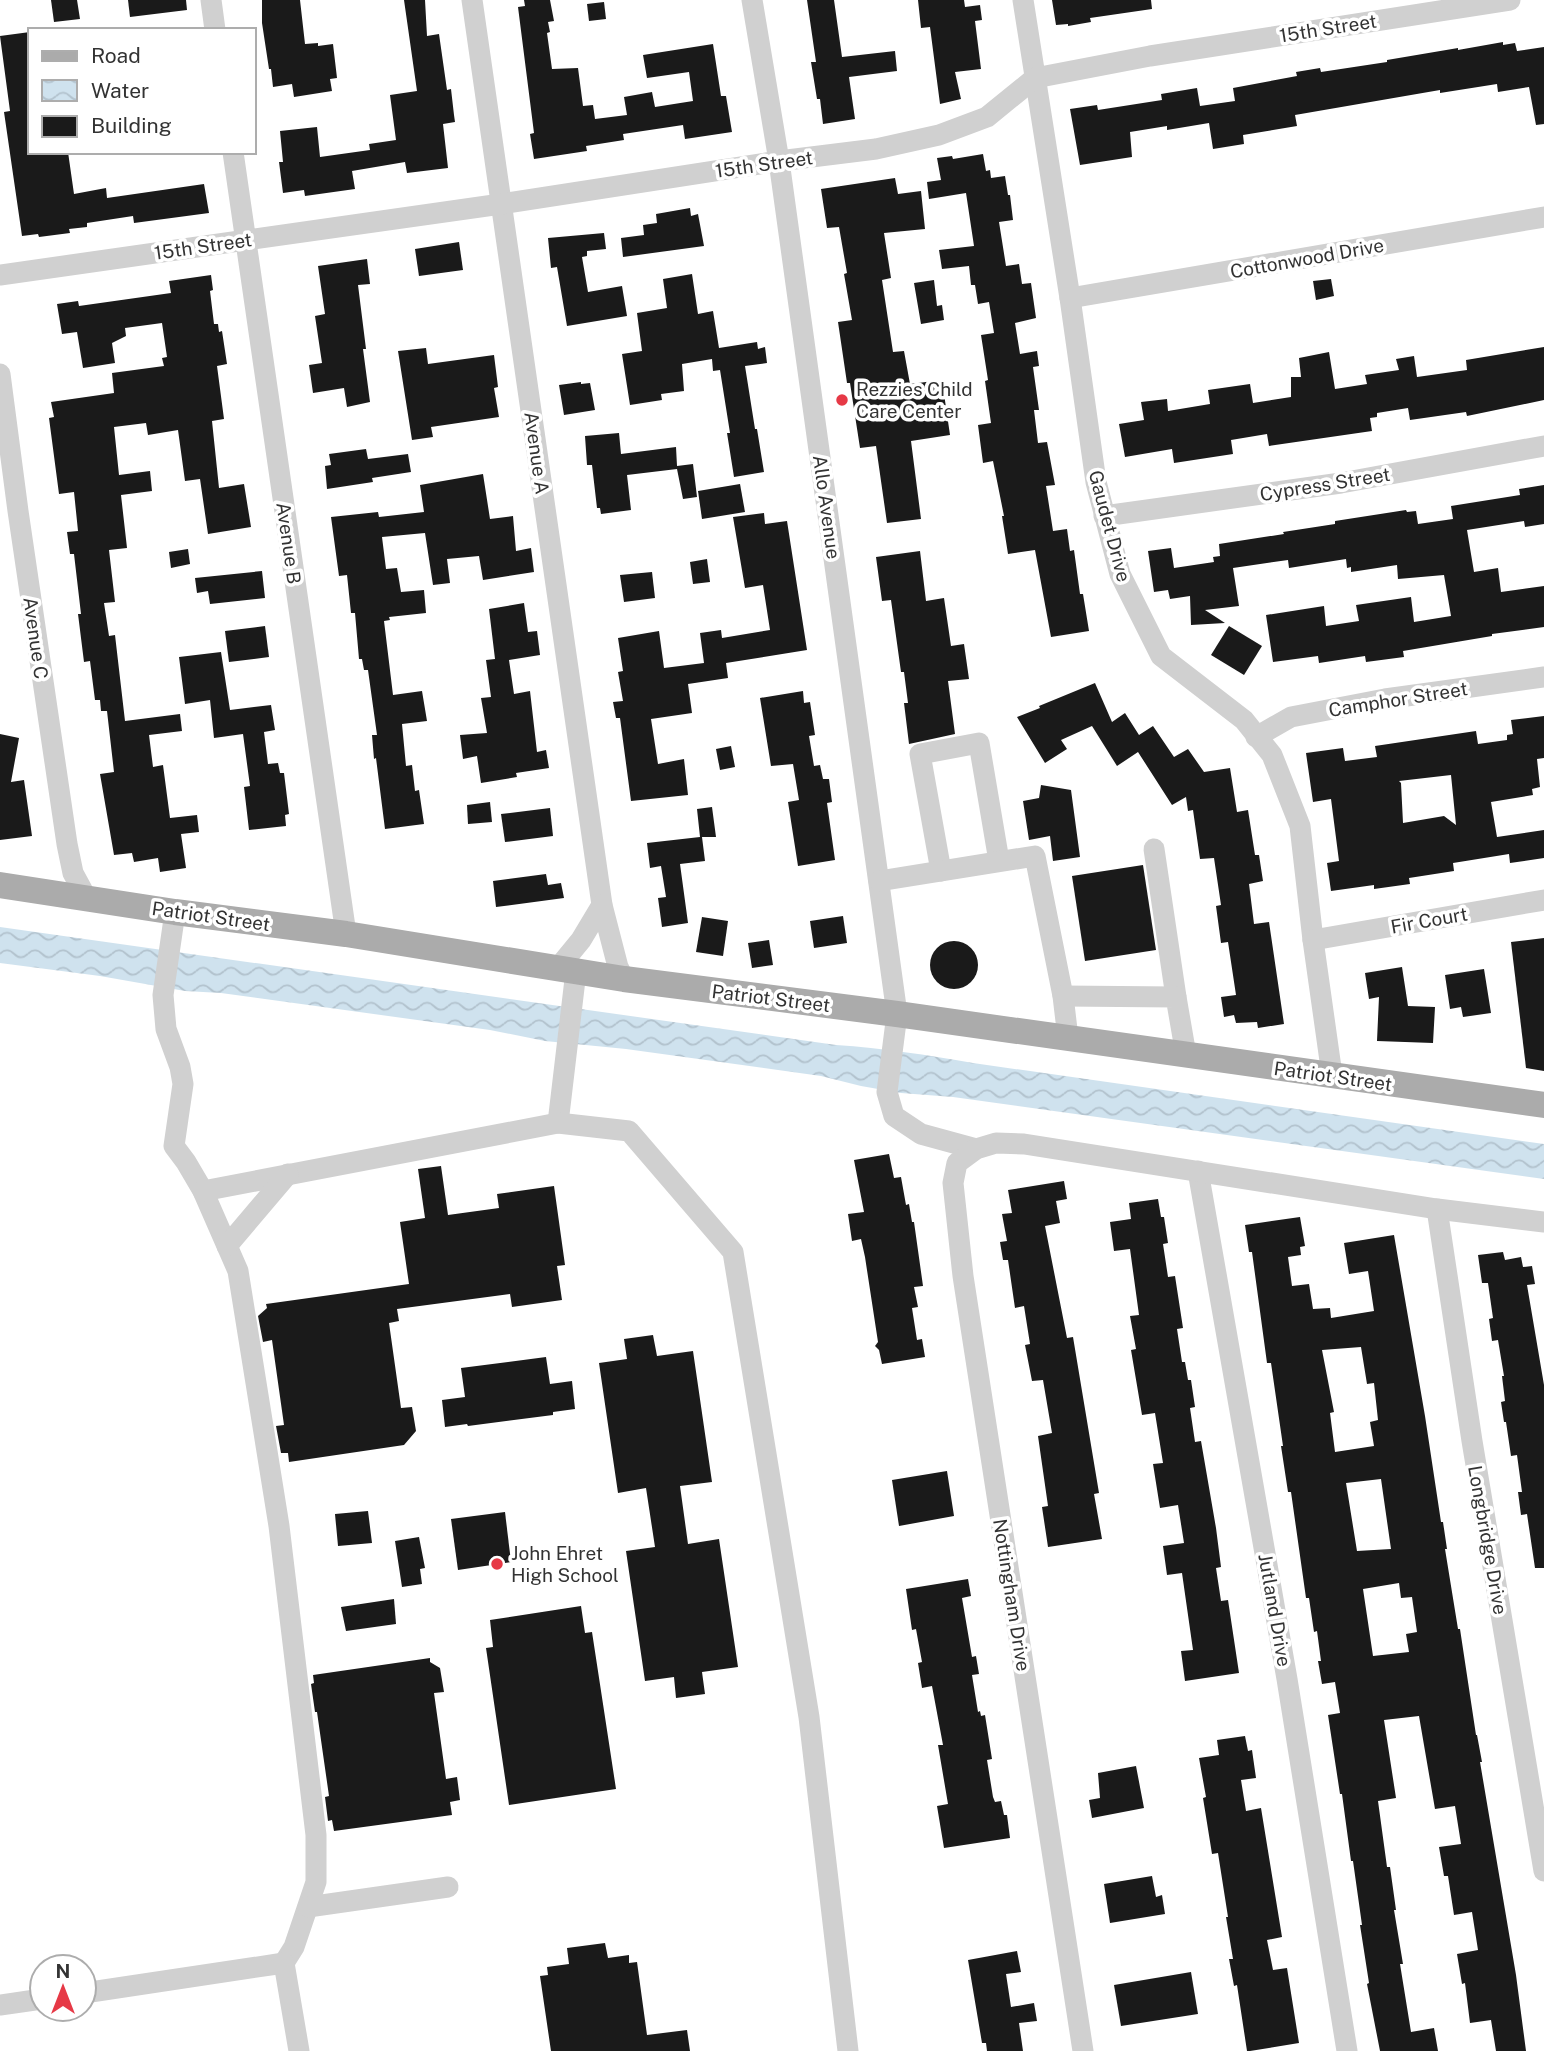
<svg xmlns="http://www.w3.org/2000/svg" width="1544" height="2051" viewBox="0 0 1544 2051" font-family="'Public Sans',sans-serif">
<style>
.water{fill:url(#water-waves)}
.building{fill:#1a1a1a;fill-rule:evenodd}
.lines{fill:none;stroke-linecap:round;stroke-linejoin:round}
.minor{stroke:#d0d0d0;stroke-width:21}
.major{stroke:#ababab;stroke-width:26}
.poi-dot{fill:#e63946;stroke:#fff;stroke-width:2.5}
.labels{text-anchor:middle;stroke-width:7;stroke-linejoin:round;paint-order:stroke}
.street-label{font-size:19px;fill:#333;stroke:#fff}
.poi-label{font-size:19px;fill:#333;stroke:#fff;text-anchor:start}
</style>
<defs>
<pattern id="water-waves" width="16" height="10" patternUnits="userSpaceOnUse" patternTransform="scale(1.75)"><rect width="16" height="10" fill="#cfe2ee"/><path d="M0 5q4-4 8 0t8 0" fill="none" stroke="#b2c2cd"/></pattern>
</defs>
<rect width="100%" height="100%" fill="#fff"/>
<path class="water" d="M0 927 836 1045C883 1048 927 1055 973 1063L1544 1144V1179L953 1097 901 1093 861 1086 821 1076 626 1049 545 1041 490 1030 221 993 185 991 100 976 0 963Z"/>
<g class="building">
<polygon points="51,0 77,0 80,19 54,22"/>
<polygon points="128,0 186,0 187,10 130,17"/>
<polygon points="262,0 300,0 305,44 318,43 318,46 333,44 337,78 330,79 332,91 294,97 292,84 273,87 271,69 269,69 262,23"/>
<polygon points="404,0 425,0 427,36 439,34 447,90 451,89 454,115 455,122 443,124 448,168 407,173 405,162 352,171 355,189 305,196 304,190 283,193 279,162 283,162 280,131 317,127 320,157 370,150 369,144 396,140 390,95 417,91"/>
<polygon points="524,0 550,0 554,21 548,22 550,32 547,33 552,69 578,68 583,106 593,105 595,119 627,115 624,97 652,92 655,107 693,101 689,72 647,78 643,55 713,44 721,96 726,96 732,132 685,139 683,125 623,134 624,140 586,146 587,151 534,159 530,134 534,133 518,7 525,6"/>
<polygon points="807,0 834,0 842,57 895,51 897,71 849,77 855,119 823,124 820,99 817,99 811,62 816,62"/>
<polygon points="918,0 964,0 965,7 980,5 982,20 975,21 981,69 955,72 961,99 940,104 930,27 921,28"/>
<polygon points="1052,0 1151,0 1152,9 1090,18 1091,22 1068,26 1068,24 1056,25"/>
<polygon points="604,2 606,19 589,21 587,4"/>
<polygon points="30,32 30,152 68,152 74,194 106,188 107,198 204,184 209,213 134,223 133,216 87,223 87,227 69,229 70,233 39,237 38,234 22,236 4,112 10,111 0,36"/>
<polygon points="1503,42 1503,45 1515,43 1517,51 1544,47 1544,124 1536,125 1529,87 1498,92 1497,84 1440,93 1440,90 1295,115 1297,126 1243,135 1244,144 1213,149 1209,123 1167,130 1167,126 1130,132 1132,157 1080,165 1070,109 1097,105 1098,110 1162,100 1161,94 1197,88 1200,106 1235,101 1233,88 1297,76 1296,72 1320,68 1321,72 1387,62 1387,60 1458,48 1458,50"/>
<polygon points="983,154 986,171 990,170 991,178 1005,176 1008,195 1010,195 1013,220 999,222 1006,266 1019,264 1022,284 1031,283 1036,318 1015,323 1020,354 1037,351 1039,366 1033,367 1039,410 1034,410 1038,443 1047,442 1055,485 1046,486 1053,531 1067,529 1070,551 1074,550 1080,594 1083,594 1089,631 1051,637 1035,550 1008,554 1002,516 1004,516 993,461 983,463 978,425 991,423 985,381 988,380 981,335 994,333 989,302 978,304 975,285 971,285 969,266 942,269 939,250 974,246 966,193 929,199 927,182 941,180 937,158 952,156 953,159"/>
<polygon points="895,178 898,194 921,191 925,229 884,233 891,278 882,280 893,352 904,351 910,384 942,380 950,435 911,441 921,519 887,523 876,446 860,448 850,383 847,383 838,322 852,320 844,274 847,273 839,227 827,228 821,189"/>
<polygon points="690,208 691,216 698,214 704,246 623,257 621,238 644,235 643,225 657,223 656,214"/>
<polygon points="604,233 606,249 587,251 587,256 582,257 588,292 622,286 627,316 567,326 557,267 551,268 548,238"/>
<polygon points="459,242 463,270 419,276 415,249"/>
<polygon points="367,259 370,284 358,285 366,349 363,349 370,402 347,407 344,388 313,393 309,365 322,363 315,316 325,314 318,266"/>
<polygon points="692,274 698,314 713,311 719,348 757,342 758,349 765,347 767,363 745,366 755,429 757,429 764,472 734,477 727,433 730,433 720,370 713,371 712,359 682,364 684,391 661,394 662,400 630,405 622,354 642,351 637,313 667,308 663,279"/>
<polygon points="211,275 213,290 210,291 214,324 218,324 219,332 222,331 227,364 217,366 224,419 212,421 219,488 244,484 251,527 208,534 200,479 185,481 178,430 148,435 146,423 114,427 119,475 150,471 152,491 121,495 127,548 109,550 115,602 104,603 109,636 115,635 125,721 180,714 182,731 149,735 153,767 163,765 170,818 197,815 199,832 181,834 186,868 160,872 158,858 134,862 132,853 114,855 100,774 114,772 107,711 101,711 100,700 95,700 90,661 84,662 78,614 81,614 74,554 70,554 67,532 78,531 74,492 59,494 49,418 54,417 51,402 114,393 112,373 164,366 162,358 167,357 162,323 125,328 126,336 112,343 115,363 83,368 77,332 62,334 57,304 78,301 79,306 171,293 169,281"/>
<polygon points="1331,279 1334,296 1316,300 1313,281"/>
<polygon points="934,280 937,306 942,305 944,320 921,324 914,283"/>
<polygon points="1544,347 1544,400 1467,416 1466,412 1410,420 1408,408 1377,413 1377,417 1370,418 1372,431 1269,446 1267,434 1231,440 1233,454 1174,463 1172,449 1125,457 1119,424 1144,420 1141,402 1167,399 1168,411 1210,404 1208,390 1250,384 1253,403 1291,397 1291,377 1301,377 1299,358 1329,352 1335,389 1367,384 1365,375 1399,370 1396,359 1414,356 1417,377 1467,370 1466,360"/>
<polygon points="426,348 428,364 494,355 498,387 494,388 499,417 431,427 433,437 412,440 398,351"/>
<polygon points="581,382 581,384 590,383 595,410 564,415 559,385"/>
<polygon points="619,433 621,454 676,447 677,466 693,464 697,497 683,499 677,469 627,475 631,510 601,514 600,508 597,508 592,465 587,465 585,436"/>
<polygon points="366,449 368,459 408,454 411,472 372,478 373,482 327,489 325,466 331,465 329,454"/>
<polygon points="483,474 490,519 513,516 516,551 531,548 534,572 483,580 479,556 447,559 450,583 433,585 425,533 382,537 386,569 397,568 401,592 424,590 426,613 389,617 390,620 384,621 393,695 422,691 427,721 402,724 406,766 412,765 415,791 419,790 424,824 385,829 376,758 374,759 372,735 377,735 368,670 364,670 362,659 359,659 355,613 351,613 347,575 339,576 331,517 378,512 379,517 424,512 420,485"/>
<polygon points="740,484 745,512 702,519 698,491"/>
<polygon points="1544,485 1544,524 1525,527 1524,521 1467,530 1474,572 1498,568 1501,592 1544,586 1544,627 1492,634 1492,636 1403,651 1404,657 1366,662 1365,656 1319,663 1318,656 1273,662 1266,615 1324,606 1326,626 1359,621 1356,605 1411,597 1414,622 1451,616 1444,575 1398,579 1397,565 1351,572 1351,567 1347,568 1346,559 1289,568 1288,560 1233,568 1239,606 1205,610 1225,623 1191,625 1190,596 1170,599 1168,590 1154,592 1148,551 1171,548 1174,568 1214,562 1213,557 1220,556 1219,544 1284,534 1283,532 1335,524 1335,521 1406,510 1407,512 1416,511 1418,524 1453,519 1451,506 1520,495 1519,489"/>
<polygon points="764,513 765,524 787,521 807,650 726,663 728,678 688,684 692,713 651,719 658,764 684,759 688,795 631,801 620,718 616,718 613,702 623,701 618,672 623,671 618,638 659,631 664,668 704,663 700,633 721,630 722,638 770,630 763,585 745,588 733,517"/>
<polygon points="188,549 190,564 171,568 169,552"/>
<polygon points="920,551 926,601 944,598 951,646 964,644 969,679 948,681 955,734 909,744 904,703 908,703 904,672 901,672 891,600 882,601 876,557"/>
<polygon points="707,559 710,582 693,584 690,562"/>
<polygon points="262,571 265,598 210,604 208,591 197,593 195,578"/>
<polygon points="652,572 655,598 624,602 620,575"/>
<polygon points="524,603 528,632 537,631 540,655 509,660 514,694 530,691 537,752 546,750 549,768 516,773 517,777 481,783 477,756 463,759 460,735 487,733 481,698 491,697 486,660 495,659 489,609"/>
<polygon points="265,626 269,657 229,662 225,631"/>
<polygon points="1229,626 1262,646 1244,675 1211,655"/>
<polygon points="221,652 230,710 271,705 275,730 264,732 268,764 278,763 280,773 284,773 289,814 285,815 286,826 249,830 244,787 250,786 243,734 214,738 210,700 185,704 179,657"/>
<polygon points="1095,683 1112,722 1125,713 1139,735 1153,726 1174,757 1188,749 1204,772 1230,768 1237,812 1248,810 1255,855 1259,855 1263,881 1249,884 1254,924 1269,922 1284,1024 1258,1028 1257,1022 1236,1023 1234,1015 1224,1017 1221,997 1236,995 1228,942 1221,943 1216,906 1221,905 1214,858 1200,859 1193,810 1188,811 1186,797 1172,805 1138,752 1117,766 1092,726 1061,740 1067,749 1045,763 1017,717 1040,708 1039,706"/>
<polygon points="803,691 804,703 810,702 815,735 809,736 814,766 820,765 823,779 829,779 832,802 827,803 835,860 798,866 788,802 799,800 793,764 771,766 760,698"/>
<path d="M1544 716V758L1537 759 1540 787 1532 789 1533 795 1491 802 1497 837 1544 830V858L1510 863 1509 854 1453 863 1454 871 1409 878 1410 884 1374 889V885L1331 891 1327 863 1339 861 1331 799 1313 802 1306 753 1343 748 1345 761 1377 757 1375 746 1476 731 1478 744 1507 740V735L1513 734 1511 720ZM1451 775 1456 825 1444 816 1403 823 1401 783 1399 781Z"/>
<polygon points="0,734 19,738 11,782 24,780 32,836 0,840"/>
<polygon points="731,746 735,767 720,770 716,749"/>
<polygon points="1041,785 1071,790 1080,857 1053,861 1050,836 1029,840 1023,801 1039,798"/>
<polygon points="490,802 492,822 468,824 467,805"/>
<polygon points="712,807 716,837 702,837 705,861 680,864 688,923 662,927 658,898 666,897 661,866 650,868 647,843 700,837 697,809"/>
<polygon points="550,808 553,836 505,842 501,814"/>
<polygon points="1143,865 1156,950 1085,961 1072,876"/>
<polygon points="546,874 548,885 561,883 564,898 496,907 493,881"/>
<polygon points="843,916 847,943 814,948 810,921"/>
<polygon points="702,917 728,921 723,956 696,952"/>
<polygon points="1544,938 1544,1071 1526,1068 1511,942"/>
<polygon points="769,940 773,965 752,968 748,943"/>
<circle cx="954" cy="965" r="24"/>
<polygon points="1402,967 1408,1006 1435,1007 1433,1043 1377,1041 1379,997 1369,999 1365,973"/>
<polygon points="1484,969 1491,1013 1463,1017 1461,1007 1450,1009 1445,975"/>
<polygon points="889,1154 894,1178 901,1177 906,1205 909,1204 912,1222 914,1222 923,1286 914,1287 918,1307 912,1308 917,1340 922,1339 925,1357 882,1364 879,1350 875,1346 878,1342 865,1257 861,1239 852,1241 848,1214 864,1212 854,1160"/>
<polygon points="441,1166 448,1215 499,1208 497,1194 554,1186 565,1265 557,1266 562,1300 512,1307 510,1294 397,1309 399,1321 389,1323 401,1408 412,1407 416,1431 404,1445 289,1462 288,1453 281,1453 276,1426 284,1425 272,1340 263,1342 258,1316 267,1308 266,1304 409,1284 400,1222 425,1218 418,1169"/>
<polygon points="1064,1181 1067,1199 1056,1201 1060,1223 1045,1226 1067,1338 1073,1337 1099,1493 1094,1494 1102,1539 1048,1547 1042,1507 1048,1506 1038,1436 1052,1433 1043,1380 1032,1381 1025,1345 1030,1344 1024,1306 1015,1308 1008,1260 1003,1260 1000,1242 1007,1241 1002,1214 1012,1213 1008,1190"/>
<polygon points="1158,1199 1161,1217 1164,1217 1168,1243 1163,1244 1168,1277 1175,1276 1183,1328 1177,1329 1182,1362 1185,1362 1188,1380 1191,1380 1195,1407 1190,1408 1195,1442 1201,1441 1216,1528 1221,1567 1216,1568 1221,1601 1228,1600 1239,1673 1185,1681 1181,1651 1193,1650 1182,1573 1167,1575 1163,1546 1184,1543 1178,1505 1160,1508 1153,1464 1163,1463 1155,1413 1142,1415 1131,1350 1136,1349 1130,1316 1139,1315 1130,1249 1114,1251 1110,1222 1131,1219 1129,1203"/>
<path d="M1300 1217 1305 1246 1300 1247 1301 1255 1288 1257 1292 1286 1309 1284 1313 1309 1330 1308 1331 1318 1374 1311 1368 1271 1349 1274 1344 1243 1394 1235 1425 1416 1441 1522H1443L1447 1549H1445L1458 1629H1460L1476 1735H1477L1482 1762H1480L1516 1975 1526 2051H1496L1491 2020 1470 2023 1465 1983 1462 1984 1457 1954 1478 1950 1472 1912 1454 1915 1448 1876H1444L1439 1847 1461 1844 1455 1806 1435 1809 1419 1716 1384 1720 1396 1798 1378 1801 1387 1867H1390L1396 1910H1394L1403 1964H1400L1411 2032 1434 2028 1438 2051H1380L1367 1984 1369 1983 1360 1925H1362L1353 1861H1351L1342 1794H1340L1328 1715 1340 1713 1335 1682 1322 1684 1318 1661H1321L1317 1631 1314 1632 1309 1598H1306L1291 1492H1288L1281 1446H1283L1271 1363H1267L1252 1252H1249L1245 1225ZM1361 1347 1367 1384 1374 1383 1378 1420 1370 1422 1374 1446 1335 1452 1330 1413 1334 1412 1322 1350ZM1381 1479 1391 1549 1357 1551 1346 1483ZM1399 1583 1401 1598 1412 1597 1417 1632 1406 1634 1409 1652 1373 1656 1363 1589Z"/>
<polygon points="1503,1252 1505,1260 1521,1257 1523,1267 1532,1266 1535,1284 1527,1285 1544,1385 1544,1568 1535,1568 1527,1514 1521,1515 1518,1492 1522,1492 1517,1455 1511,1456 1506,1422 1504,1422 1501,1402 1505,1401 1502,1376 1504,1376 1498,1340 1492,1341 1489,1319 1493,1318 1488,1283 1482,1283 1478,1255"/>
<polygon points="653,1335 657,1356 693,1351 712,1482 680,1486 688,1544 719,1539 738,1667 702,1672 705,1694 676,1698 674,1677 645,1681 626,1551 655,1547 646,1488 618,1493 599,1363 627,1359 624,1339"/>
<polygon points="546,1357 550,1384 572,1381 575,1409 553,1412 553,1415 468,1426 467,1424 445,1427 442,1400 465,1397 461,1368"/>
<polygon points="947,1471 954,1516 899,1526 892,1480"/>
<polygon points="368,1511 372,1543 338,1546 335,1514"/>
<polygon points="505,1512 511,1562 458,1570 451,1519"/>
<polygon points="419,1537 425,1568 420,1569 422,1584 402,1587 395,1541"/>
<polygon points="968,1579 971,1596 962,1598 972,1657 976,1656 979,1674 972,1675 978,1712 980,1711 981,1716 985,1715 992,1759 987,1760 993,1797 995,1802 1001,1801 1004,1815 1007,1815 1010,1838 944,1848 937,1806 948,1804 938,1745 943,1745 932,1686 922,1688 918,1663 922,1662 916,1629 912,1630 906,1589"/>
<polygon points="394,1599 396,1624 346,1631 341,1607"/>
<polygon points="581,1606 585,1633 592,1632 616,1789 509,1805 486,1648 493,1647 490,1620"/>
<polygon points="430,1658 430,1662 440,1668 444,1692 434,1693 446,1779 457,1777 460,1800 450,1802 452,1815 334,1831 332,1820 328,1821 325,1797 329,1796 317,1712 315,1712 311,1684 314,1683 313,1675"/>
<polygon points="1245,1736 1248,1751 1252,1750 1256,1778 1241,1780 1246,1811 1261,1808 1282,1937 1267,1940 1273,1970 1287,1968 1299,2043 1250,2051 1247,2051 1237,1985 1234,1986 1229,1959 1233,1959 1226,1917 1228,1917 1218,1853 1212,1854 1203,1798 1206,1797 1199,1758 1219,1755 1217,1740"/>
<polygon points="1136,1766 1144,1808 1092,1818 1089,1800 1100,1798 1098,1773"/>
<polygon points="1152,1876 1156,1897 1162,1895 1165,1914 1110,1923 1104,1884"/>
<polygon points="605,1943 608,1958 629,1955 629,1963 637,1962 647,2035 687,2030 690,2051 551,2051 540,1976 548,1975 547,1967 569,1964 567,1948"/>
<polygon points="1017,1951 1021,1972 1006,1974 1011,2007 1034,2003 1037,2021 1019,2023 1023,2051 987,2051 986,2043 982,2043 968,1960"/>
<polygon points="1191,1972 1198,2014 1121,2026 1114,1985"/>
</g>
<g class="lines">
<g class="minor">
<polyline points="211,0 215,30"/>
<polyline points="472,0 602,905 618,967 624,979"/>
<polyline points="752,0 779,161 897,1014 887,1092 894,1116 921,1134 976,1149"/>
<polyline points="1023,0 1070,298 1096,482 1120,574 1161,656 1244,720 1272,755 1300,826 1313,940 1332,1075"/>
<polyline points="233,152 346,934"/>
<polyline points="0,275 501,204 779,161 876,149 939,135 987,117 1035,78 1150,56 1510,0"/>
<polyline points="1070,298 1544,217"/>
<polyline points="0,374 18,511 67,844 73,873 86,897"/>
<polyline points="1104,516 1341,483 1544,446"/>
<polyline points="1256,737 1291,717 1385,699 1544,677"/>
<polyline points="1154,849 1176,997"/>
<polyline points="941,871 920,754 979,743 999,861"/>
<polyline points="879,881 1035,856 1063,996 1068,1038"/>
<polyline points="175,912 163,995 166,1029 180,1067 183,1084 174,1146 186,1162 203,1191 238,1271 279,1526 316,1835 316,1882 294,1947 284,1963 299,2051"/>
<polyline points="1313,940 1544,900"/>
<polyline points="558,968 581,940 602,905"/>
<polyline points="1063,996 1176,997 1186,1055"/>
<polyline points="558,1123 576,971"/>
<polyline points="1198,1171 1287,1679 1347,2051"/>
<polyline points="203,1191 558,1123 629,1131 733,1252 809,1717 848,2051"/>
<polyline points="1437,1209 1472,1441 1544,1871"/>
<polyline points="227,1246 288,1174"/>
<polyline points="308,1907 448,1887"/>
<polyline points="84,1993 284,1963"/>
<polyline points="0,2005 42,1999"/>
<polyline points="1083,2051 963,1276 953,1183 957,1163 976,1149 996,1143 1024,1144 1437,1209 1544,1222"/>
</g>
<polyline class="major" points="0,885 175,912 346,934 624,979 897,1014 1544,1105"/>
</g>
<g class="poi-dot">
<circle cx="842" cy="400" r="7"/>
<circle cx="497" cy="1564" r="7"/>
</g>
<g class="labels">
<g class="street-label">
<text transform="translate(1328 28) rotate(-9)" y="7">15th Street</text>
<text transform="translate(764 164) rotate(-8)" y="7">15th Street</text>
<text transform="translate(203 246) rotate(-8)" y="7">15th Street</text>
<text transform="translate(1307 258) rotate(-10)" y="7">Cottonwood Drive</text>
<text transform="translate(537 453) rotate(82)" y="7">Avenue A</text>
<text transform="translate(1325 484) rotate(-9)" y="7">Cypress Street</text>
<text transform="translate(827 507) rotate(82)" y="7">Allo Avenue</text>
<text transform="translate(1110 526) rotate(75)" y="7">Gaudet Drive</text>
<text transform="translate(289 543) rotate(82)" y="7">Avenue B</text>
<text transform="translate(36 638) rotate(82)" y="7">Avenue C</text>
<text transform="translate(1398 699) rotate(-9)" y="7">Camphor Street</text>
<text transform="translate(211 916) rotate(8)" y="7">Patriot Street</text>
<text transform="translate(1429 920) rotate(-10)" y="7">Fir Court</text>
<text transform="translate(771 998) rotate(7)" y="7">Patriot Street</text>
<text transform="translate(1333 1076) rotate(8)" y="7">Patriot Street</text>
<text transform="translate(1488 1540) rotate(80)" y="7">Longbridge Drive</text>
<text transform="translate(1012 1595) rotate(81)" y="7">Nottingham Drive</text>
<text transform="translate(1275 1610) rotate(80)" y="7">Jutland Drive</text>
</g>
<g class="poi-label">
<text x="856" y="396">Rezzies Child<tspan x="856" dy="22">Care Center</tspan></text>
<text x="511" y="1560">John Ehret<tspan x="511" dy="22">High School</tspan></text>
</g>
</g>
<rect x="28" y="28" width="228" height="126" fill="#ffffff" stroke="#adadad" stroke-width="2"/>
<rect x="42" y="51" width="35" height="10" fill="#ababab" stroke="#adadad" stroke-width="2"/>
<text x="91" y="63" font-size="21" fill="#333333">Road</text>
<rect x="42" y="80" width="35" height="21" fill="url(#water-waves)" stroke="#adadad" stroke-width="2"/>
<text x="91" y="98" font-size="21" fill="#333333">Water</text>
<rect x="42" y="116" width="35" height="21" fill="#1a1a1a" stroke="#adadad" stroke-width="2"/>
<text x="91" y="133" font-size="21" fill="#333333">Building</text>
<g transform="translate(63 1988)"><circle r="33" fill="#ffffff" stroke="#adadad" stroke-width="2"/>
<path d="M0-5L12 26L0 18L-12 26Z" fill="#e63946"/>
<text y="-10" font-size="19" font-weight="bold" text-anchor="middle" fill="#333333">N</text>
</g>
</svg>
